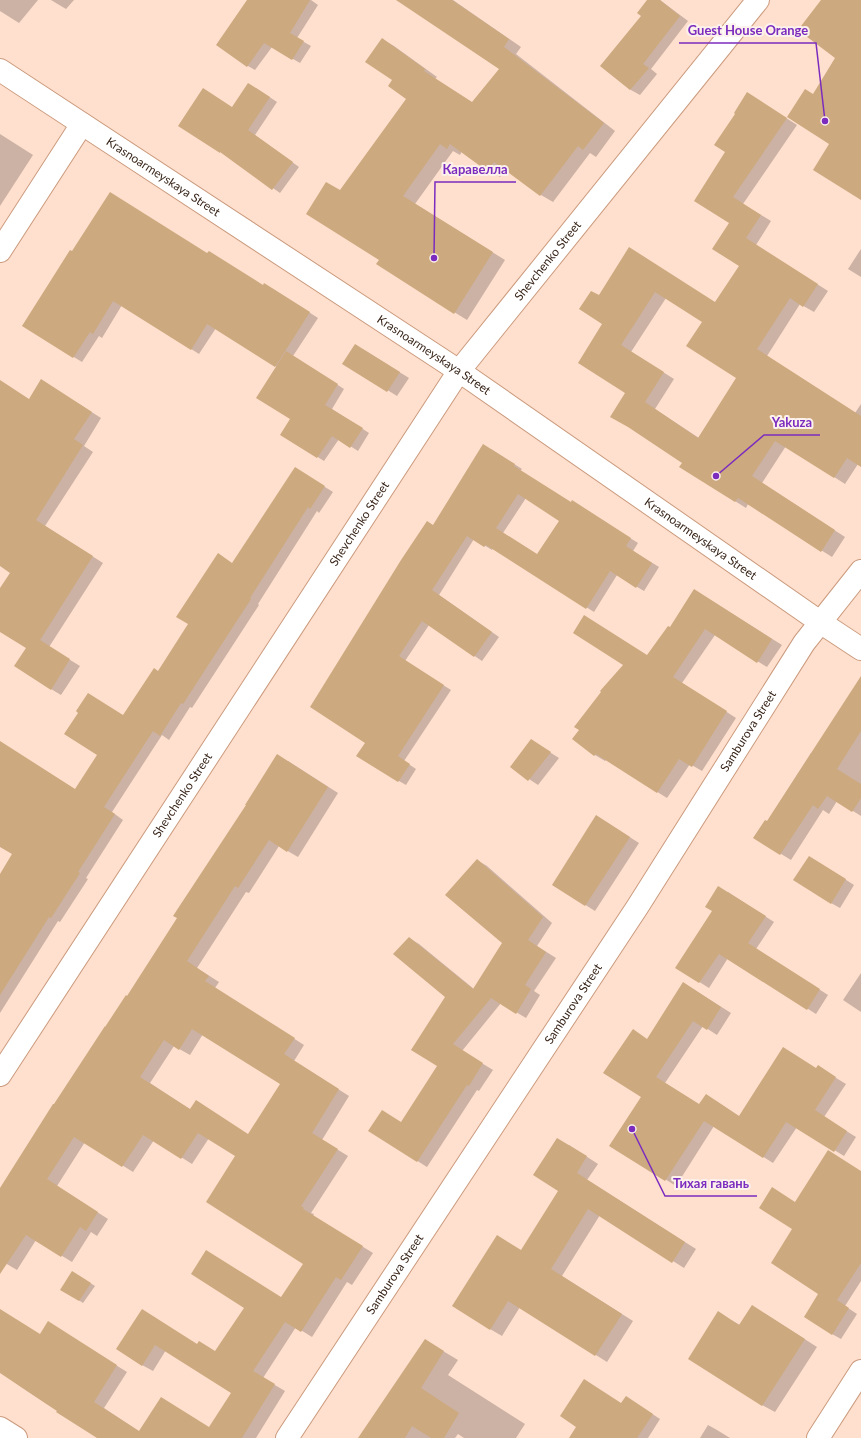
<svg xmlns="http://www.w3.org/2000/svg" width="861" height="1438" viewBox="0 0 861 1438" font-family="Lato,sans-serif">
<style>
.shadow{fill:#0003;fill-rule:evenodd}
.building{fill:#cca97e;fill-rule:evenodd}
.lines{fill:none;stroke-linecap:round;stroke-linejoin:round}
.minor-casing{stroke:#cb9b7e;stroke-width:24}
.tertiary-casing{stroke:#cb9b7e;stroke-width:24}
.minor{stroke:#fff;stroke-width:22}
.tertiary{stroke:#fff;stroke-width:22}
.labels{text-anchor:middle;stroke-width:4;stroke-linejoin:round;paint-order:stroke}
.street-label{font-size:12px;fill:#39261a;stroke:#fcf1eb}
.leader{fill:none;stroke:#7b2cbf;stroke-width:1.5}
.callout-dot{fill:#7b2cbf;stroke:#fcf1eb;stroke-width:1.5}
.callout-label{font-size:13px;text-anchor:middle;font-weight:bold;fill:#7b2cbf;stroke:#fcf1eb;stroke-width:4;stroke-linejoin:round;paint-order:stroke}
</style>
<rect width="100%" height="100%" fill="#ffdfcd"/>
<g class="shadow">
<polygon points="0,0 38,0 19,23 0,11"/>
<polygon points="51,0 74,0 66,9"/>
<polygon points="253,0 311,0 318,5 297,38 311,46 300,63 272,47 255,70 248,66"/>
<polygon points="398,0 453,0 521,47 516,54 615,131 596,157 590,153 553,202 541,195 506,169 500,177 488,170 462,151 460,155 453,151 415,204 505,260 467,320 377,264 380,259 340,191 407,99 393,80 382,39 394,46 437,77 435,79 473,103 500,69"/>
<polygon points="648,0 660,0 688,21 651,69 657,74 640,95 631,90 601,66 643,16"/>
<polygon points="256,88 277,102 255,135 299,167 280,193 227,156 233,108"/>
<path d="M758 100 797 125 743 204 771 221 756 245 828 291 814 312 800 304 767 356 855 413 861 404V466L858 464 845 484 786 446 762 483 845 537 832 557 748 504 746 508 681 467 683 463 627 393 604 323 599 296 629 249 715 303 740 265 730 223 695 201ZM666 298 704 321 737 378 699 438 655 409 674 379 631 352Z"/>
<polygon points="0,134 33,155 0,206"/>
<polygon points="861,249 861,277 848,269"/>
<polygon points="208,254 263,286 273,289 318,318 293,356 344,389 332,409 369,433 358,451 339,439 324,461 281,434 291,419 277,367 216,328 199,354 122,305 102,338 99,336 82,362 23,326"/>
<polygon points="364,350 409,378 397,396 344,363"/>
<polygon points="0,381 29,400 52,387 101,418 84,446 93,452 45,526 103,563 49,647 80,666 61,695 51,689 27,648 0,631 0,590 11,572 0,565"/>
<path d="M491 449 522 469 520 471 571 503 580 506 638 543 633 551 659 567 644 591 617 575 594 612 493 548 492 550 474 539 439 595 499 637 482 661 429 625 405 661 451 690 404 761 416 769 406 785 399 781 366 742 433 526ZM526 498 561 520 538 555 503 533Z"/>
<polygon points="304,474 333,492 319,513 317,511 258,604 259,605 192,708 190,707 169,740 162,735 112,812 123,820 86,878 88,879 60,922 58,921 0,1013 0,876 14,854 0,845 0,742 76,790 124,716 159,672 233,564"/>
<polygon points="704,596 782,645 767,667 715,635 682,683 736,718 702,771 690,764 667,798 606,760 605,761 595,755 574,739 648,656 670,628"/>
<polygon points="861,703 861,816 837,801 829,814 823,810 791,860 755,838 767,822 811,753 812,754"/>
<polygon points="540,746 559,758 538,785 511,767"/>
<path d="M288 761 338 793 298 857 279 846 249 893 246 892 197 968 219 982 215 988 304 1045 294 1061 349 1096 322 1140 348 1156 311 1213 314 1214 313 1216 373 1253 352 1285 347 1282 312 1337 296 1327 263 1378 285 1391 256 1438H99L27 1391 0 1372V1310L40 1335 58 1329 127 1372 104 1408 140 1432 210 1428 232 1393 166 1350 153 1371 142 1365V1311L198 1345 216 1352 282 1298 304 1263 237 1156 209 1138 192 1164 154 1140 133 1172 85 1142 57 1186 108 1219 97 1236 91 1232 72 1262 36 1240 17 1270 0 1260V1190L54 1106ZM203 1034 281 1084 249 1135 191 1110 150 1083 174 1046 190 1055Z"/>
<polygon points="606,822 639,843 595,911 554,885"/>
<polygon points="477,860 487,866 552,923 537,946 556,958 534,991 540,995 526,1018 501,1003 462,1051 493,1070 479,1091 477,1090 427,1167 370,1131 401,1123 438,1066 447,997 409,938 419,944 474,989 504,943"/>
<polygon points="818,862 854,885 840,908 831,903"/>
<polygon points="728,892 774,922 756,949 828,995 816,1014 728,958 709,988 677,968"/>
<polygon points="861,973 861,1012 843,1000"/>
<polygon points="693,989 731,1013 717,1035 703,1026 665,1083 700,1105 716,1101 740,1117 816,1069 828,1073 846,1084 824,1117 856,1137 844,1156 797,1127 773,1163 714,1126 676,1186 611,1145 642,1096 648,1040"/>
<polygon points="569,1145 598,1164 587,1180 696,1249 684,1268 600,1215 562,1276 633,1321 607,1362 520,1307 502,1336 490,1329 522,1251 559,1191"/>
<polygon points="861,1171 861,1281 845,1306 857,1314 841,1339 832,1334 820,1293 794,1229 795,1203"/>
<polygon points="73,1272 95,1286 83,1303 62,1289"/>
<polygon points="764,1313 817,1347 775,1412 762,1405 731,1320 740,1325"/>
<polygon points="433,1345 458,1360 448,1375 525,1424 516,1438 464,1438 458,1434 455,1438 367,1438"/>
<polygon points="634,1402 660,1419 648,1438 573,1438 622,1404"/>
<polygon points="708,1425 717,1430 730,1438 700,1438"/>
</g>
<g class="building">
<polygon points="247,0 310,0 290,33 304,41 292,60 264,43 247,67 216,45"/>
<polygon points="396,0 452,0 509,39 504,47 604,123 583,150 578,146 540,196 494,162 487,171 450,144 447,149 440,144 403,196 493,252 454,314 376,264 379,260 306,214 326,182 340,190 406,99 388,86 392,80 365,62 382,38 425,69 424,71 472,102 499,69"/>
<polygon points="647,0 660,0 680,16 643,64 649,68 630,90 600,66 641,16 637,13"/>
<polygon points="821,0 861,0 861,200 813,170 829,144 787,117 805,89 813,94 835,58 798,30"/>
<polygon points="248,83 270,97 248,130 293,162 272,190 220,152 220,153 178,126 203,88 232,107"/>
<path d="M747 92 787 118 733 197 761 215 746 238 818 284 803 307 790 298 757 349 861 416V467L847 458 834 478 775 441 752 476 835 530 821 552 738 498 735 502 679 467 682 463 628 427 610 417 625 393 578 363 602 324 579 309 591 291 599 295 629 247 715 302 739 266 712 249 729 223 694 201 725 152 714 145 735 114 734 113ZM655 292 702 322 686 346 736 378 698 438 645 402 664 372 621 345Z"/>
<polygon points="110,192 207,253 209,251 263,285 264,283 310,312 275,367 207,324 191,350 113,301 93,334 90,332 73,358 22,326 70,250 72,251"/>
<polygon points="355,344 400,372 387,392 342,364"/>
<polygon points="286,351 338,384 325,405 363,428 350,448 332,436 317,458 280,435 290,419 256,398"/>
<polygon points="41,379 92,412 74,439 83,445 36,520 93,556 40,640 70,659 51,690 14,666 26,648 0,632 0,588 10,573 0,566 0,380 29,399"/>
<path d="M483 444 515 464 514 466 571 502 572 500 631 538 626 546 652 563 636 588 610 571 586 609 486 545 484 547 467 536 432 590 492 632 474 657 422 621 399 656 444 685 398 756 410 764 398 782 356 756 365 743 310 707 401 560 427 521 433 525ZM518 494 559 521 537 554 496 528Z"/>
<polygon points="295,467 325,486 310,509 308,507 250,598 251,599 183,704 181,703 160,736 153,731 104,807 115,814 78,872 80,873 51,918 49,917 0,995 0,874 12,854 0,847 0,741 75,789 97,755 64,734 78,713 76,711 88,693 123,715 154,668 158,671 188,624 176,617 218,553 232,563"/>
<polygon points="694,589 772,639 757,663 705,629 673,677 727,711 692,767 679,759 657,793 596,754 594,756 572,739 579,730 574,727 601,692 600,691 623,665 573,633 584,615 647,655 668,626 670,627"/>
<polygon points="861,676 861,731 837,769 861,784 861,798 852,812 827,796 818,809 813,805 780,855 753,838 765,820 767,821"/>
<polygon points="531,739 551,752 528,781 510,767"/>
<path d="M277 754 328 787 287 852 269 840 238 888 235 886 187 961 209 976 205 981 295 1038 284 1054 339 1089 312 1133 338 1149 301 1206 304 1208 303 1209 363 1246 341 1280 336 1277 301 1332 285 1322 253 1371 275 1384 242 1438H97L56 1412 57 1411 0 1373V1309L40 1334 48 1321 117 1365 94 1402 139 1431 161 1397 209 1427 231 1393 155 1345 142 1366 116 1349 142 1309 197 1344 199 1341 215 1351 244 1308 191 1274 206 1250 281 1297 303 1264 206 1202 235 1156 198 1133 181 1159 143 1135 122 1167 74 1137 47 1179 98 1212 86 1231 80 1227 61 1257 26 1235 0 1274V1188L53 1104H54L105 1026V1027L126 995 127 996 177 918 173 916 246 805H245ZM192 1029 280 1084 248 1134 196 1100 190 1109 140 1077 164 1040 179 1050Z"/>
<polygon points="596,815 630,837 585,906 552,885"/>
<polygon points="809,856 846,879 831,904 793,880"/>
<polygon points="477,859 543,917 528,940 546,952 525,985 531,989 516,1014 491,998 453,1044 483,1063 469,1086 467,1085 417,1162 368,1131 382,1110 401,1122 437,1066 411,1050 445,997 393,954 409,937 473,989 502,943 445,895"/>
<polygon points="718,886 766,916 748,943 820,989 807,1010 719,954 699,983 675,968 712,911 705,907"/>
<polygon points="683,982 721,1007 707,1030 693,1021 656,1077 699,1104 706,1094 739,1116 783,1047 816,1068 818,1065 836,1077 815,1110 847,1131 834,1152 786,1122 763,1158 704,1121 665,1181 609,1146 641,1097 603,1073 633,1029 647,1039"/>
<polygon points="557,1138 587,1156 577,1173 685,1242 672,1263 588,1209 551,1269 622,1314 595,1356 508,1301 490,1330 452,1306 497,1235 521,1250 558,1191 533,1175"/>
<polygon points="828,1150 861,1171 861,1263 837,1300 849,1308 832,1335 804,1317 818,1294 771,1263 792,1229 759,1208 772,1187 795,1202"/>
<polygon points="72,1271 91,1283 79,1301 60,1290"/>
<polygon points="752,1305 805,1339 762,1406 688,1359 718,1311 739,1325"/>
<polygon points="425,1339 444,1351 421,1388 459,1413 444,1438 431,1438 412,1426 405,1438 358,1438"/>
<polygon points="584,1379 621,1403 626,1396 653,1414 637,1438 569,1438 576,1427 560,1416"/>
</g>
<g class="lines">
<defs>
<g id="minor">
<polyline points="0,251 82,124"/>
<polyline points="820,622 861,649"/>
<polyline points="0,1428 16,1438"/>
<polyline points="818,1438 861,1371"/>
</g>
<g id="tertiary">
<path id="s1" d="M0 70 459 371 820 622"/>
<path id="s2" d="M0 1075 459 371 758 0"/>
<path id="s3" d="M287 1438 638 906 804 643 861 571"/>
</g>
</defs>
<use href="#minor" class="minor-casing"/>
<use href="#tertiary" class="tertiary-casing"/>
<use href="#minor" class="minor"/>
<use href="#tertiary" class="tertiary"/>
</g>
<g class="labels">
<g class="street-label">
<text dy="4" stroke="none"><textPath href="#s1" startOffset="195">Krasnoarmeyskaya Street</textPath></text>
<text dy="4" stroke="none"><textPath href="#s2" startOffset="982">Shevchenko Street</textPath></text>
<text dy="4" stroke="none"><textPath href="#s1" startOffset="519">Krasnoarmeyskaya Street</textPath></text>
<text dy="4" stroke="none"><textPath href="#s2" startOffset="658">Shevchenko Street</textPath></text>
<text dy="4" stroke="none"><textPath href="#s1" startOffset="843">Krasnoarmeyskaya Street</textPath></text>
<text dy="4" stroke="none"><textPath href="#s3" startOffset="844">Samburova Street</textPath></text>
<text dy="4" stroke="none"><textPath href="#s2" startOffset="334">Shevchenko Street</textPath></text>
<text dy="4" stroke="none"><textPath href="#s3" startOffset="520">Samburova Street</textPath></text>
<text dy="4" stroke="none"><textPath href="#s3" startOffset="196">Samburova Street</textPath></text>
</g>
</g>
<path class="leader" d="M825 121L816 43H679M434 258L435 182H516M716 476L764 435H820M632 1129L665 1196H757"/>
<g class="callout-dot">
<circle cx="825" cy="121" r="4"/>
<circle cx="434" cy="258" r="4"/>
<circle cx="716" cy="476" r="4"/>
<circle cx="632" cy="1129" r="4"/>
</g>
<g class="callout-label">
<text x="748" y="35">Guest House Orange</text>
<text x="475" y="174">Каравелла</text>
<text x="792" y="427">Yakuza</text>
<text x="711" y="1188">Тихая гавань</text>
</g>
</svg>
